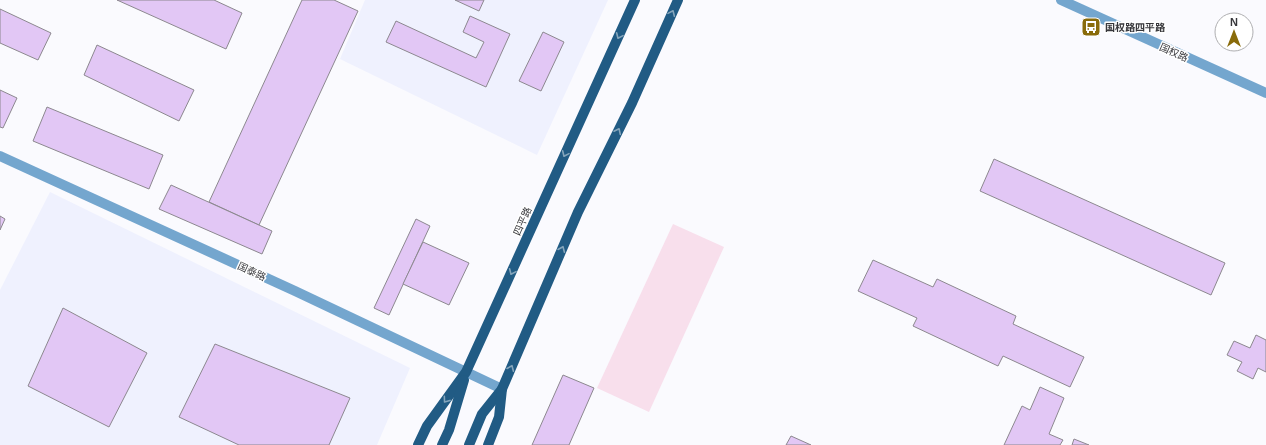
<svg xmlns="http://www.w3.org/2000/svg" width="1266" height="445" viewBox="0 0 1266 445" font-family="Helvetica,'Noto Sans SC',sans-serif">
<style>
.built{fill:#eff1fe}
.green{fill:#f8dfec}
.building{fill:#e2c7f5;stroke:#8c888f}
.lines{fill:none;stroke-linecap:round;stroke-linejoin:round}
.minor{stroke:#74a6ce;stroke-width:10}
.major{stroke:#215b84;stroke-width:10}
.oneway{stroke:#85a5bb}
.labels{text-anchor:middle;stroke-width:3;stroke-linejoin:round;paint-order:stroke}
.poi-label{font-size:10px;font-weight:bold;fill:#37373b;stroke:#fff;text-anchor:start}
.street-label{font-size:10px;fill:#37373b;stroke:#fff}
</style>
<rect width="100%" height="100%" fill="#fafafe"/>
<g class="built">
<polygon points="365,0 608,0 537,155 340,59"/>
<polygon points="50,192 410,368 377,445 0,445 0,290"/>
</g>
<polygon class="green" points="673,224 724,247 649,412 597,388"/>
<g class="building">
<polygon points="117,0 214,0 242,13 226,49"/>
<polygon points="302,0 334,0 358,11 259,225 209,202"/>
<polygon points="455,0 484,0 479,11"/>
<polygon points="0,9 51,33 38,60 0,43"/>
<polygon points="470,16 510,34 486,87 386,42 396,21 476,58 484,42 463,32"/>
<polygon points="543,32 564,42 541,91 519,81"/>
<polygon points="97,45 194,90 179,121 84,75"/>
<polygon points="0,90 17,98 3,128 0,127"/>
<polygon points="47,107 163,155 149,189 33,141"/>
<polygon points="994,159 1225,263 1211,295 980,191"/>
<polygon points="171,185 272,231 262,254 159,209"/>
<polygon points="0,216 5,219 0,230"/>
<polygon points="416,219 430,226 389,315 374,308"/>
<polygon points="423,242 469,263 449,305 403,284"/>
<polygon points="873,260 933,287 937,279 1016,316 1013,324 1084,357 1070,387 1003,356 998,366 913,326 917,318 858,291"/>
<polygon points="63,308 147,353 109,427 28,386"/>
<polygon points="1256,335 1266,340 1266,372 1258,368 1253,379 1237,371 1242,362 1227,355 1234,341 1250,348"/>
<polygon points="215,344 350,398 329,445 239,445 179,417"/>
<polygon points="563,375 594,388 569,445 532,445"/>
<polygon points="1040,387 1064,398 1049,434 1063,440 1060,445 1004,445 1022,406 1030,410"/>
<polygon points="791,436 811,445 786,445"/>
<polygon points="1074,439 1089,445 1072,445"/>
</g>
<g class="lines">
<g class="minor">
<polyline points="1061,0 1266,93"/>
<polyline points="0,156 295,291 502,389"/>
</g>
<g class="major">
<polyline points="418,445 427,426 466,372 635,0"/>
<polyline points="442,445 449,430 464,380"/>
<polyline points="469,445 482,414 502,389"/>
<polyline points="488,445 499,417 502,389 578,212 632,103 678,0"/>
</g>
</g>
<defs><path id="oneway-chevron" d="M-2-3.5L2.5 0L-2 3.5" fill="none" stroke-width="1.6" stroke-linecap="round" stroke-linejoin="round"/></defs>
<g class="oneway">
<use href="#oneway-chevron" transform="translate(672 13) rotate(-66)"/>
<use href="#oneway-chevron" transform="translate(619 36) rotate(114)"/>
<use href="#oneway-chevron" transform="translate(618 131) rotate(-64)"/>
<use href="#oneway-chevron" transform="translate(565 154) rotate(114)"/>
<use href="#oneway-chevron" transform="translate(562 249) rotate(-67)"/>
<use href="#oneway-chevron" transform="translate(512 272) rotate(114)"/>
<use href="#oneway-chevron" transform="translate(511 368) rotate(-67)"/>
<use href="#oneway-chevron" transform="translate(446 400) rotate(126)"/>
</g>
<defs>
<symbol id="bus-square" viewBox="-11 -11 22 22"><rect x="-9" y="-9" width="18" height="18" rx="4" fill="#896b0a" stroke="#fff"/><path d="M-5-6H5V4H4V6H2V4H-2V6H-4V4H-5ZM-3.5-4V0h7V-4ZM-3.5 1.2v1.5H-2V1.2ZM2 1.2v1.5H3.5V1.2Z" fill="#fff"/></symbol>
</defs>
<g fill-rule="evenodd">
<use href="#bus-square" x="1080" y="16" width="22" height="22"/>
</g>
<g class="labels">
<g class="poi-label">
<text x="1105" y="31">国权路四平路</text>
</g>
<g class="street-label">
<text transform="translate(1174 52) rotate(24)" y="4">国权路</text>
<text transform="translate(522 221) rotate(-66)" y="4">四平路</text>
<text transform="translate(252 271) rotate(25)" y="4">国泰路</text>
</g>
</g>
<g transform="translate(1234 32)"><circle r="19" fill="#ffffff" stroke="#afafb1"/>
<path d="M0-3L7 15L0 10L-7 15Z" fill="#896b0a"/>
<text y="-6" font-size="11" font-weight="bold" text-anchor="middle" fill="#37373b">N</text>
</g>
</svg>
